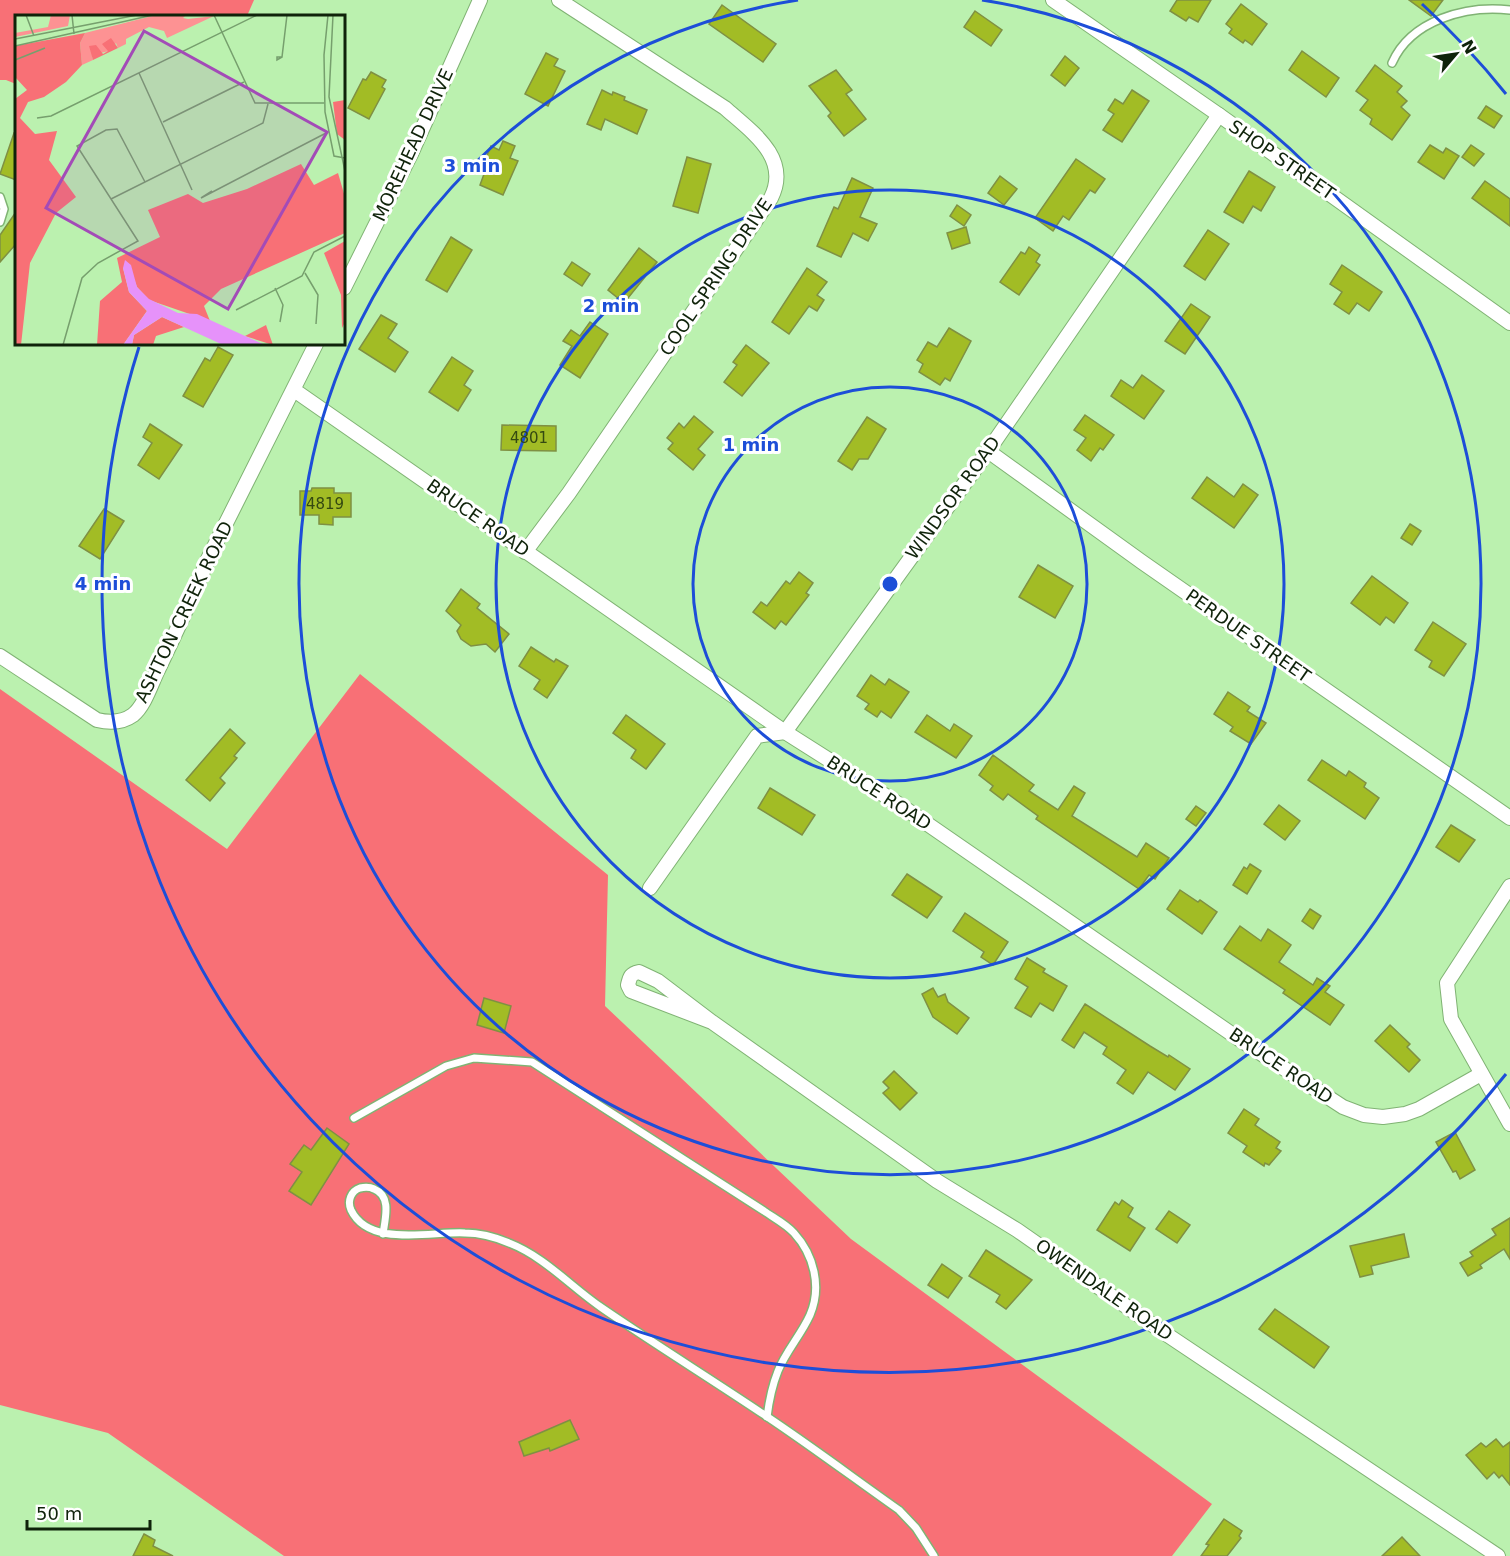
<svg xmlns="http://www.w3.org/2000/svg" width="1510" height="1556" viewBox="0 0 1510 1556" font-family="'DejaVu Sans',sans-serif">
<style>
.forest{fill:#f87076}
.building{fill:#a2bc25;stroke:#7f9043;stroke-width:1.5}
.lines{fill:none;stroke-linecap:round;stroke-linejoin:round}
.service-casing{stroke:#80b374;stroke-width:10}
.minor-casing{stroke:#80b374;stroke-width:16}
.service{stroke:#fff;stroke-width:7}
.minor{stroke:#fff;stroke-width:14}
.ring{fill:none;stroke:#1d4ed8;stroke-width:3}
.labels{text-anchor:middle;stroke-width:6;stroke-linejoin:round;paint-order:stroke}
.number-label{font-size:15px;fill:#344911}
.street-label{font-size:18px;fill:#0f230a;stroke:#fff}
.inset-road{fill:none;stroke:#769f6d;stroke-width:1.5}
.view{fill:#a34bb7;fill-opacity:0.15;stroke:#a34bb7;stroke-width:3}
.inset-edge{fill:none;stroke:#0f230a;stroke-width:3}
.centre{fill:#1d4ed8;stroke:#fff;stroke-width:3}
.ring-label{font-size:18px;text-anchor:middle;font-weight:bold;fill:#1d4ed8;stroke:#fff;stroke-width:6;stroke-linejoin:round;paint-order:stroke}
</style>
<rect width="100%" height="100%" fill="#bbf1af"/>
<g class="forest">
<polygon points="0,0 254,0 247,16 16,16 16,84 6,80 0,80"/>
<polygon points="360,674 608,875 605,1006 851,1239 1212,1504 1172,1556 284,1556 108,1433 0,1405 0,689 227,849"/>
</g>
<g class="building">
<polygon points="1177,0 1211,0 1198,22 1189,17 1186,21 1170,11"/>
<polygon points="1409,0 1443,0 1431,16"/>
<polygon points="1241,4 1267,24 1252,45 1245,40 1243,43 1229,33 1232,29 1226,24"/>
<polygon points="722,5 776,44 763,62 709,24"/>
<polygon points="975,11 1002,30 991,46 964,27"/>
<polygon points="1302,51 1339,78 1326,97 1289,70"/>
<polygon points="546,53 558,59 554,66 565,71 548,106 525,94"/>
<polygon points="1065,56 1079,68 1065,86 1051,75"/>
<polygon points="1375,65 1402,86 1397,92 1407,101 1401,107 1410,115 1392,140 1370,124 1372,119 1360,110 1368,100 1356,91"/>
<polygon points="836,70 852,90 846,94 866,119 844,136 828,116 831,113 809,86"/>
<polygon points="371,72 386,80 382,87 385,89 369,119 348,108 363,79 366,80"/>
<polygon points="602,90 612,95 613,92 625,97 624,100 647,110 637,134 605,119 601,130 587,124"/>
<polygon points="1132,90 1149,101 1122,142 1103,130 1114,114 1108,110 1115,99 1123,104"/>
<polygon points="1486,106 1502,116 1494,128 1478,118"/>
<polygon points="14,133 16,134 16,180 0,174"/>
<polygon points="503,141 515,146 510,158 518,161 503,195 480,185 484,174 480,172 491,146 499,150"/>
<polygon points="1430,145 1443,153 1446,148 1459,156 1444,179 1418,162"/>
<polygon points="1471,145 1484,154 1474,166 1462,157"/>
<polygon points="687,157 711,164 698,213 673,206"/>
<polygon points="1076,159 1105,179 1095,193 1090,190 1069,220 1063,216 1053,231 1035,218"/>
<polygon points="1249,171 1275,187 1261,211 1253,206 1243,223 1224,212"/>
<polygon points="1000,176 1017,189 1004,205 988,193"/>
<polygon points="852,178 873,188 860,217 877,224 868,241 853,233 841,257 817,246 834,207 838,209"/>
<polygon points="1485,181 1510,199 1510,226 1472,198"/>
<polygon points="957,205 971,215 964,226 950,216"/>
<polygon points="16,212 16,244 0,262 0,235"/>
<polygon points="966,227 970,243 952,249 947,233"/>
<polygon points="1208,230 1229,244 1205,280 1184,266"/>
<polygon points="451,237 472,250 447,292 426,280"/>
<polygon points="1029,247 1040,255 1036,262 1040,265 1019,295 1000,282 1021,252 1025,254"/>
<polygon points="639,248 657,262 624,303 608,290"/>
<polygon points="572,262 590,274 582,286 564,274"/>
<polygon points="1342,265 1382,292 1369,311 1357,303 1349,314 1334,304 1342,292 1330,284"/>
<polygon points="807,268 827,282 817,295 824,300 817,311 809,306 789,334 772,322"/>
<polygon points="1191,304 1210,317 1185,354 1165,341"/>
<polygon points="381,315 397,324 388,338 408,352 395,372 359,349"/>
<polygon points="590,322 608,334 580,378 560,365 572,346 563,341 571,330 580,336"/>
<polygon points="949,328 971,341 950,381 945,378 940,385 919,372 923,364 917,360 928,342 937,347"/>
<polygon points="746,345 769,363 742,396 724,382 737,365 733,362"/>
<polygon points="218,347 233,355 203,407 183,396 205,358 210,361"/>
<polygon points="452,357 473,371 464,385 471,390 458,411 429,392"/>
<polygon points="1142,375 1164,391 1144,419 1111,396 1121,380 1133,388"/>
<polygon points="1085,415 1114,435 1103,450 1100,448 1091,461 1077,450 1086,438 1074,430"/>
<polygon points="694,416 713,432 698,449 705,455 693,470 668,449 673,443 667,438 679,423 684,428"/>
<polygon points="867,417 886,429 868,459 859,459 852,470 838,461"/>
<polygon points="150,424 182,445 159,479 138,465 152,443 143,437"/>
<polygon points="502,425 556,426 556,451 501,450"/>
<polygon points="1207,477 1234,497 1243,484 1258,495 1234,528 1192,498"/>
<polygon points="312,488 334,488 334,493 351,493 351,517 333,517 333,525 319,524 319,515 300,515 300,491 311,491"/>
<polygon points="104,509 124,521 100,559 79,546"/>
<polygon points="1410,524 1421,531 1412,545 1401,538"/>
<polygon points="1038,565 1073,586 1055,618 1019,597"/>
<polygon points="799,572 813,583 806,593 809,595 786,625 781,621 775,629 753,612 761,602 767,606 786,581 790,584"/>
<polygon points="1372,576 1408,603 1394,623 1386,617 1380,625 1351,603"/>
<polygon points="461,589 480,604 477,608 509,634 495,652 486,644 471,646 461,639 457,631 461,625 446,611"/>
<polygon points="1433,622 1466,644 1444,676 1429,667 1432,661 1415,650"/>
<polygon points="531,647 554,662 556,659 568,666 547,698 534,689 540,680 519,666"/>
<polygon points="871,675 885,685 889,679 909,692 891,718 881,711 877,717 865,709 869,704 857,696"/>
<polygon points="1228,692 1250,707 1247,711 1266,723 1251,744 1230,731 1233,727 1214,714"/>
<polygon points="626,715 665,744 646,769 631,758 636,750 613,733"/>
<polygon points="927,715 950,731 954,724 972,736 956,758 915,732"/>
<polygon points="230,729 245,743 234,756 237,758 220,778 225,783 210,801 186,780"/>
<polygon points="993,755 1034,785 1029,791 1058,810 1074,786 1085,793 1072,816 1137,857 1146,843 1169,858 1155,879 1149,875 1139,889 1036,819 1038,816 1008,794 1003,800 990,790 993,786 979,775"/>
<polygon points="1322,760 1346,776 1349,771 1366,783 1364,787 1379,798 1365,819 1308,780"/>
<polygon points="770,788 815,815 802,835 758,808"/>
<polygon points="1279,805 1300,821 1285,840 1264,824"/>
<polygon points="1196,806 1206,813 1196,826 1186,819"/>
<polygon points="1451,825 1475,840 1459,862 1436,847"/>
<polygon points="1250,864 1261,871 1247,894 1233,885 1244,867 1247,869"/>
<polygon points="907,874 942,897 927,918 892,895"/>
<polygon points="1180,890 1198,902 1200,900 1217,912 1202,934 1167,909"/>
<polygon points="1310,909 1321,916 1313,929 1302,921"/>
<polygon points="965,913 1008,942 993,965 981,957 984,952 953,931"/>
<polygon points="1240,926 1261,941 1268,929 1291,945 1279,962 1313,985 1317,978 1330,986 1325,992 1344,1005 1330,1025 1283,993 1285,990 1224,949"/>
<polygon points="1027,958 1045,969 1043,972 1067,986 1053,1011 1040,1003 1031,1017 1015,1008 1028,987 1015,979"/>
<polygon points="933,988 938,997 945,994 948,1002 969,1018 957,1034 933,1017 922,994"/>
<polygon points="484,998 511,1006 504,1033 477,1025"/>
<polygon points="1085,1004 1150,1046 1168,1057 1169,1055 1190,1069 1175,1090 1148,1072 1133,1094 1117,1083 1126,1070 1103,1054 1107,1047 1084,1032 1074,1048 1062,1040"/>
<polygon points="1390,1025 1410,1044 1407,1047 1420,1060 1409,1072 1375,1041"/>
<polygon points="894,1071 917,1093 900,1110 883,1093 889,1088 883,1082"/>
<polygon points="1244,1109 1259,1119 1255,1125 1280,1142 1276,1148 1281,1151 1269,1165 1265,1163 1264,1166 1243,1152 1247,1146 1228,1133"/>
<polygon points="327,1128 349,1144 311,1205 289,1191 302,1172 290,1164 304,1145 311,1150"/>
<polygon points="1455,1132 1475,1170 1460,1179 1456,1171 1453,1172 1436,1142"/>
<polygon points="1122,1200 1133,1208 1128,1217 1145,1228 1130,1251 1097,1230 1115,1202 1119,1205"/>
<polygon points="1169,1211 1190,1225 1177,1243 1156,1229"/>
<polygon points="1510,1218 1510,1259 1504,1249 1480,1265 1482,1268 1468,1276 1460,1263 1473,1256 1470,1252 1496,1235 1492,1229"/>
<polygon points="1404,1234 1409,1257 1371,1266 1373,1274 1360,1277 1350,1246"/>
<polygon points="986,1250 1032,1280 1006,1309 996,1302 1000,1295 969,1276"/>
<polygon points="942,1264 962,1278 948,1298 928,1285"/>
<polygon points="1275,1309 1329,1347 1314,1368 1259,1329"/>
<polygon points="570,1420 579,1439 550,1451 549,1448 524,1456 519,1442"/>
<polygon points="1496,1439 1503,1447 1510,1442 1510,1485 1502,1475 1499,1478 1494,1472 1487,1479 1466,1455 1481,1443 1486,1447"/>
<polygon points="1224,1519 1242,1531 1239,1536 1241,1538 1227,1556 1201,1556 1209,1545 1206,1544"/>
<polygon points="144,1534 155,1540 153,1546 173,1556 133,1556"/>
<polygon points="1402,1537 1420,1556 1382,1556"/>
</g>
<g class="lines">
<defs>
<g id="service">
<path d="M1392 63C1411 20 1466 5 1510 10"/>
<polyline points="0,197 4,209 0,222"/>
<path d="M354 1118 446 1066 474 1058 532 1062 764 1211C774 1218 786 1224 794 1233 814 1255 822 1287 810 1315 801 1335 786 1351 778 1371 772 1386 769 1401 767 1417"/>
<path d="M383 1234C385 1219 392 1196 374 1189 370 1187 365 1187 360 1188 351 1191 347 1201 351 1210 369 1248 432 1231 465 1233 480 1233 495 1237 509 1243 545 1257 571 1287 602 1308 656 1345 711 1379 766 1416 811 1446 855 1479 899 1510L916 1528 934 1556"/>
</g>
<g id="minor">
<polyline points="1053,0 1219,115 1510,323"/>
<polyline points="344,288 411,154 480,0"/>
<polyline points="294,390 785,732 900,805 1239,1039 1343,1107 1364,1115 1383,1117 1405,1114 1419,1109 1481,1074"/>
<polyline points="988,451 1142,562 1510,818"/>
<path d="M525 552 569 493 771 198C791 158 752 132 725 108L559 0"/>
<path d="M0 656 97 720C110 723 122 723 133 715 145 705 151 684 158 670 175 634 193 597 208 559L316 344"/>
<polyline points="1510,886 1447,983 1451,1019 1510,1124"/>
<polyline points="650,888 757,736 785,732 988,451 1219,115"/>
<path d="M712 1022 631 991 628 985C630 977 630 974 639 972L658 981 712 1022 937 1181 1017 1230 1160 1330 1498 1556"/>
</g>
</defs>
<use href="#service" class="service-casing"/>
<use href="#minor" class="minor-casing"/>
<use href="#service" class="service"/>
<use href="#minor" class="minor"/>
</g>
<g class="ring">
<circle cx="890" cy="584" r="197"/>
<circle cx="890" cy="584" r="394"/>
<path d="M982 0A591 591 0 1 1 798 0"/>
<path d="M1506 1074A787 787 0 0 1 139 347M1422 4A787 787 0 0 1 1506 94"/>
</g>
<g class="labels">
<g class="number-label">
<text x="529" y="443">4801</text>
<text x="325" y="509">4819</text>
</g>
<g class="street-label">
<text transform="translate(413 145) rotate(-65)" y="6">MOREHEAD DRIVE</text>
<text transform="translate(1282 160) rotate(35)" y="6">SHOP STREET</text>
<text transform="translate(716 277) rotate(-56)" y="6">COOL SPRING DRIVE</text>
<text transform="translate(953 498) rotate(-54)" y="6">WINDSOR ROAD</text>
<text transform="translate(478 518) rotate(35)" y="6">BRUCE ROAD</text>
<text transform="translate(184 612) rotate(-64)" y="6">ASHTON CREEK ROAD</text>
<text transform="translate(1248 636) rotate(35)" y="6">PERDUE STREET</text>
<text transform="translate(879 793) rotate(33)" y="6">BRUCE ROAD</text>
<text transform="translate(1281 1066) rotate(34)" y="6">BRUCE ROAD</text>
<text transform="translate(1104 1290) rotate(35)" y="6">OWENDALE ROAD</text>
</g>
</g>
<g transform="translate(15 15)">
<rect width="330" height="330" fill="#bbf1af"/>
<path d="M36 0H55L53 11 0 22V18L33 12ZM141 0H171L168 3 173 4 199 1 152 23 149 16 134 12 111 24V29L103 33 101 28 94 36 77 40 78 45 67 50 65 28 70 18Z" fill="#fd9293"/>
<path d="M70 18 65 28 67 50 51 67 29 82 13 87 5 103 20 119 42 116 34 145 61 182 41 198 15 248 6 330 0 329V84L12 75 0 62V31ZM96 23 103 33 78 45 74 31 81 30 88 39 93 36 87 29ZM330 85V125L322 119 318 87ZM286 149 299 170 323 158 330 182V218L206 274 189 291 195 306 134 285 122 272 116 256 108 253 114 277 132 296 108 330H82L85 286 107 267 102 243 145 222 133 195 173 179 188 188 232 174ZM330 226V307L327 313 326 280 309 238ZM147 302 169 312 141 321 138 330H117L119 320ZM251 310 258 330 230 321Z" fill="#f87076"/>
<path d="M110 245 116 250 122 272 134 284 163 298 182 299 250 330 206 329 147 302 119 320 117 330H108L132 296 114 277 108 253Z" fill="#e692fa"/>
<path class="inset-road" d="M11 0 19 21M57 0 59 19M199 0 240 88H309M313 0 309 40 310 97 319 141 330 143M318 0 314 82 330 156M0 24 122 0M0 31 138 0M267 42 262 45V42H267L272 0M0 45 30 33M124 58 177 175M22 103 36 101 242 0M148 107 229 67M197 176 186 183 313 117M96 184 248 108 253 89M290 258 303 280 301 309M260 273 268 290 265 307M221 295 287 261 299 237 330 221M48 330 67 263 83 248 123 226 62 131 91 115 102 114 130 167"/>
<path class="view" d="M129 16 312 117 213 294 31 193Z"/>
<rect width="330" height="330" class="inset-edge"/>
</g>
<circle cx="890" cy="584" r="9" class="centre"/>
<g class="ring-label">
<text x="472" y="172">3 min</text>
<text x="611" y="312">2 min</text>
<text x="751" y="451">1 min</text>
<text x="103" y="590">4 min</text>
</g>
<g transform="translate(1456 54) rotate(61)" stroke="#ffffff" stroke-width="4.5" paint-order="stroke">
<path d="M0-4.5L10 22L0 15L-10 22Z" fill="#0f230a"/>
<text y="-9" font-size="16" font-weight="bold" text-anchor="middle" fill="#0f230a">N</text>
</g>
<path d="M27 1520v9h123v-9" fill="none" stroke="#0f230a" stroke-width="3"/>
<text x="36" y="1520" font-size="18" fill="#0f230a" stroke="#ffffff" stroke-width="4.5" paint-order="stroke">50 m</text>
</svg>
